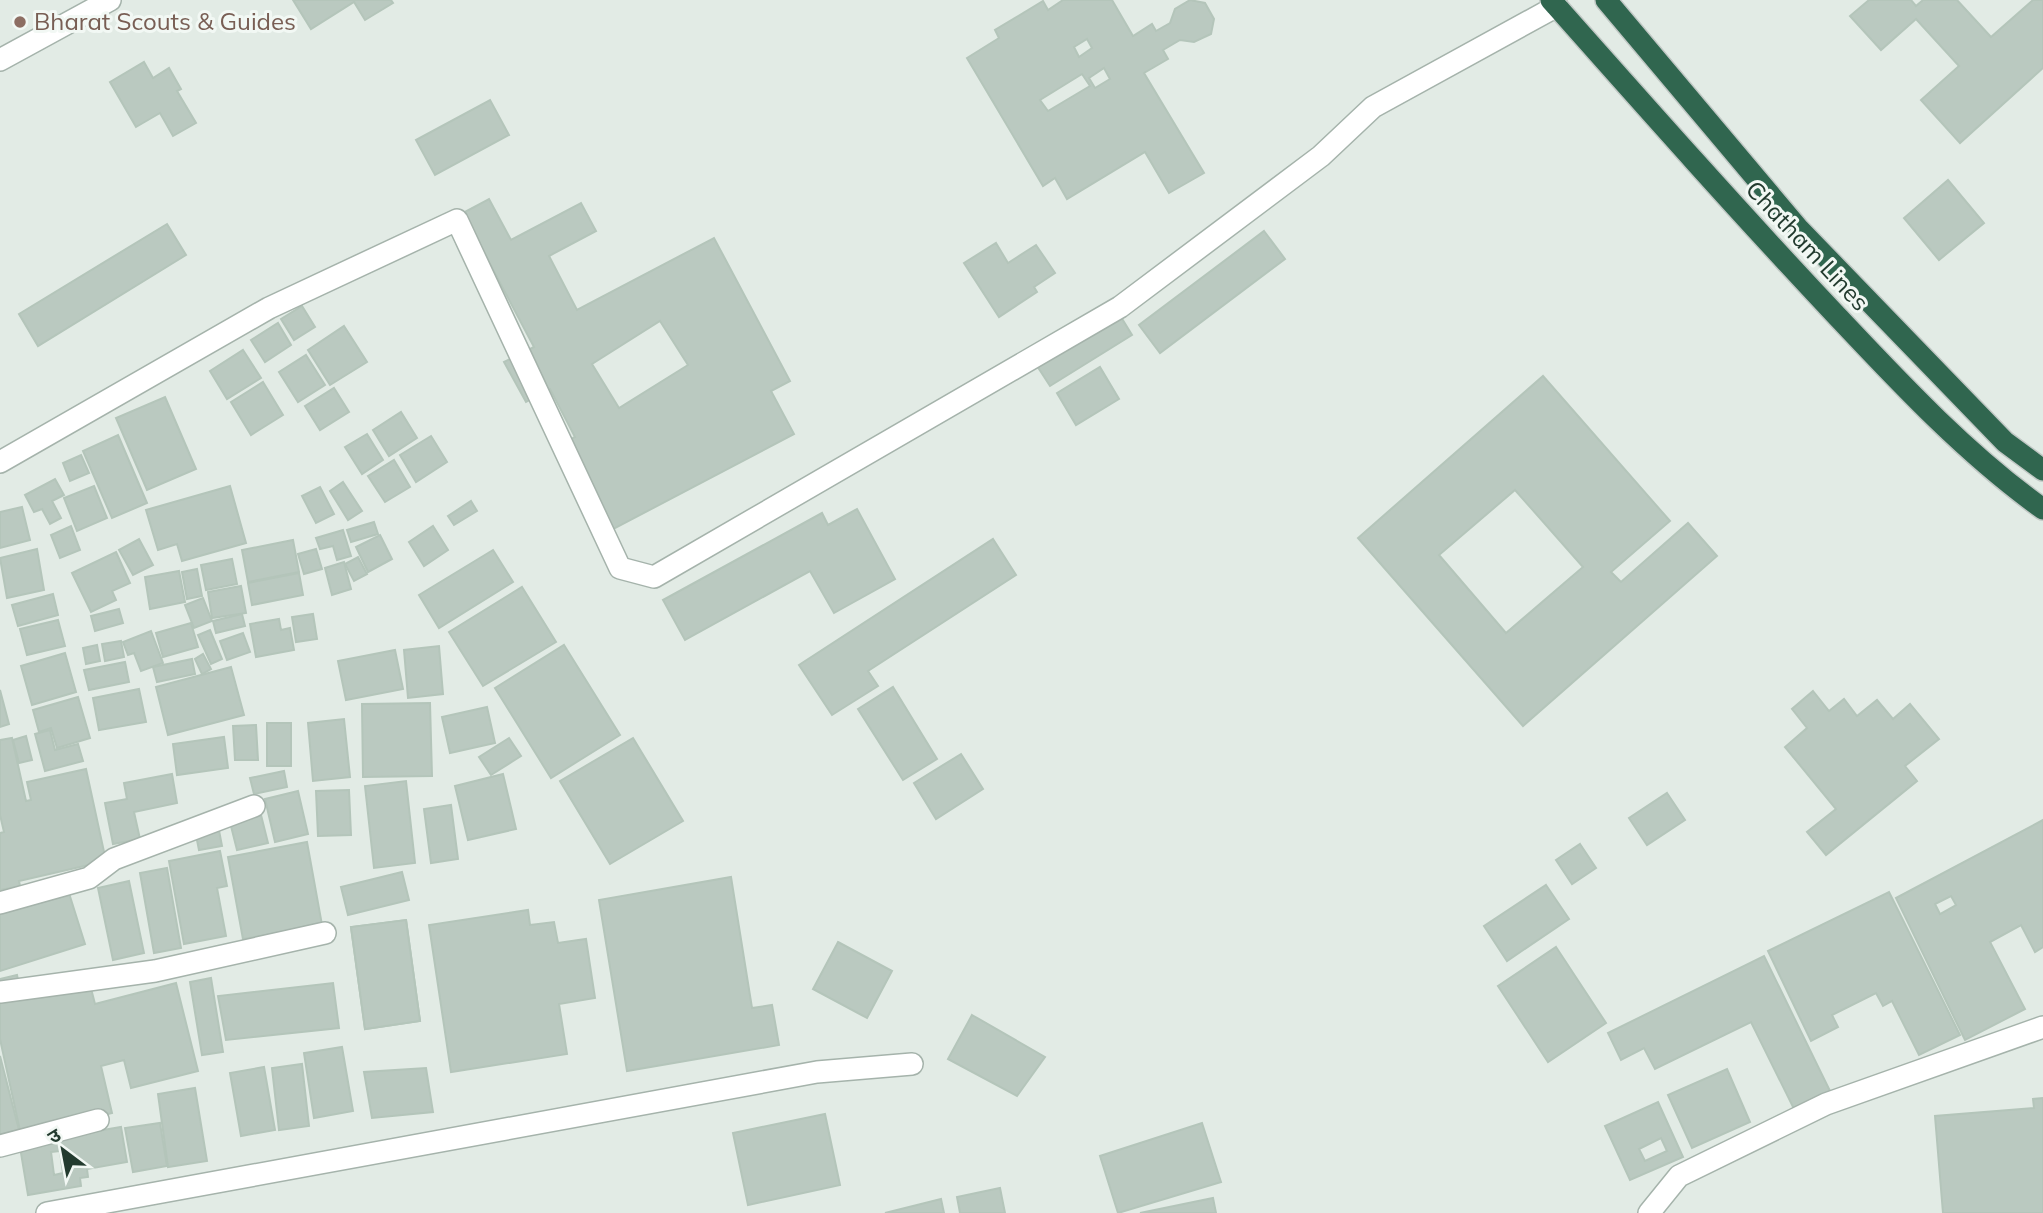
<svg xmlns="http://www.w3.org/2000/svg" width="2043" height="1213" viewBox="0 0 2043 1213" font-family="Mulish,'Noto Sans Devanagari',sans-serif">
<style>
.building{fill:#bac9c0;stroke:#b4c5ba;stroke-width:2;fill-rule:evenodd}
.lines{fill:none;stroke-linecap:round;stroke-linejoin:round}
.minor-casing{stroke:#a5b3ab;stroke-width:24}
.highway-casing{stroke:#c1c8c5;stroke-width:24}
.minor{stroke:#fff;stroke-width:21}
.highway{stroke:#30664f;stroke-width:21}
.education-dot{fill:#8d6e63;stroke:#f2f8f4;stroke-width:2.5}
.labels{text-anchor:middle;stroke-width:6;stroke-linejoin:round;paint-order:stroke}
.education-label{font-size:24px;fill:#785e54;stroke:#f2f8f4;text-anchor:start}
.street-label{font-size:24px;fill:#233b2f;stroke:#f2f8f4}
</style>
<rect width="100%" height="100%" fill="#e2ebe5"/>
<g class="building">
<polygon points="293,0 391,0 393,3 365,20 354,2 311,29"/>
<path d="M1063 0H1112L1133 36 1152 24 1156 31 1170 23 1175 9 1190 0 1205 3 1214 19 1211 34 1194 42 1180 40 1163 50 1168 59 1144 73 1204 173 1169 193 1145 152 1067 199 1055 178 1043 186 967 58 999 38 995 30 1043 1 1048 10ZM1087 39 1092 48 1079 57 1074 47ZM1104 68 1110 79 1095 88 1089 78ZM1082 74 1090 86 1048 111 1040 100Z"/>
<polygon points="1869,0 1911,0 1916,6 1923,0 1957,0 1991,37 2033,0 2043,0 2043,68 1960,143 1921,100 1959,66 1916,19 1881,50 1850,16"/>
<polygon points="144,62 153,78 169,68 181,89 177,91 196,123 173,136 160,113 136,127 110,82"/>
<polygon points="490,100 509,135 435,175 416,140"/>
<polygon points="1948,180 1984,223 1939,260 1904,218"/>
<path d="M489 199 511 240 581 203 596 231 549 256 577 310 714 238 790 381 771 391 794 434 600 536 554 448 575 437 550 389 526 402 504 362 534 347 463 213ZM660 321 688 365 619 408 592 364Z"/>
<polygon points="167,224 186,255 38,346 19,314"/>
<polygon points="1264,231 1285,259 1160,353 1139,325"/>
<polygon points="996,243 1008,263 1036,245 1055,273 1034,287 1037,292 999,317 964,263"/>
<polygon points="1113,304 1132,335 1050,386 1030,355"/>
<polygon points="302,306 315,327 294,340 281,319"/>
<polygon points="278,323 291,345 265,362 251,340"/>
<polygon points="344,326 367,362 330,385 308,350"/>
<polygon points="243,350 261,378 227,399 210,371"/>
<polygon points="306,355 325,385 298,402 279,372"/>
<polygon points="1100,367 1119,399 1076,425 1057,393"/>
<path d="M1543 376 1670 521 1611 572 1621 582 1688 523 1717 556 1523 726 1358 538ZM1515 490 1583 567 1506 633 1439 555Z"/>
<polygon points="263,382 283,415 251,435 231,402"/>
<polygon points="334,388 349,412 320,430 305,406"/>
<polygon points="165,397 196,469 147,490 116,418"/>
<polygon points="401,412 417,438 389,456 373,430"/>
<polygon points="367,434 383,460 362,474 345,447"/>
<polygon points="118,435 147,503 112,518 83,451"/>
<polygon points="431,436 447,462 416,482 400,455"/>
<polygon points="81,455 89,473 70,481 63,463"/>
<polygon points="394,460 410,487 385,502 368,476"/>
<polygon points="55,479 64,495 52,501 61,518 50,524 42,509 34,512 25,495"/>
<polygon points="343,482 362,511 348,520 330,491"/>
<polygon points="94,486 107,518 77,531 64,498"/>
<polygon points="230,486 246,543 182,561 177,544 158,550 146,510"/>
<polygon points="320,487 334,514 316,523 302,496"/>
<polygon points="471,501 477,511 454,525 448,516"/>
<polygon points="22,507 30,540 0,548 0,512"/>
<polygon points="857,509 895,579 834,613 810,571 685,640 663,600 822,513 828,525"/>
<polygon points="374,522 378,534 351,542 347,530"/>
<polygon points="71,526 80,550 60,558 51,535"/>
<polygon points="433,526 448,550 424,566 409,542"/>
<polygon points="343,530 351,556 337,560 333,546 320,549 316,538"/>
<polygon points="380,535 392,559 368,572 356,547"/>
<polygon points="139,539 153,565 133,575 119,550"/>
<polygon points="993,539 1016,575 868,671 878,686 832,715 799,665"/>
<polygon points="293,540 299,572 248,582 242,550"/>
<polygon points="37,549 44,590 7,598 0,558"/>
<polygon points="316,549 322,569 304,574 298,554"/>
<polygon points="493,550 513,582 439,628 419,595"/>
<polygon points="116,552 130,583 112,591 116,600 91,612 72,573"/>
<polygon points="358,557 367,574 354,581 345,564"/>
<polygon points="232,559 237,584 206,590 201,565"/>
<polygon points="344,562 351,589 332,595 325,568"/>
<polygon points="197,569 202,596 187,599 182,572"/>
<polygon points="179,571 185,602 150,609 145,577"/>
<polygon points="299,573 303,595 252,605 248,583"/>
<polygon points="241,586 246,613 212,618 208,592"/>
<polygon points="522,587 556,642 483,686 449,632"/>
<polygon points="53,594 58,615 18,626 12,605"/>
<polygon points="203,598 212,621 194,628 185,605"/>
<polygon points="119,609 123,623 95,631 91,616"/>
<polygon points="242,614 245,626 216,633 213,621"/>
<polygon points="313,614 317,639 296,642 292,617"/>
<polygon points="279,619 281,630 290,628 294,650 256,657 250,624"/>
<polygon points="58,620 65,646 27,655 20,629"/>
<polygon points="191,623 198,647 163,657 156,633"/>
<polygon points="210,630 222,659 211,664 198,635"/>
<polygon points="151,631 163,663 141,671 134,653 128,655 123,642"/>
<polygon points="243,633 250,652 227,660 220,641"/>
<polygon points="121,641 124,657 105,661 102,644"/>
<polygon points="97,645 100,661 86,664 83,648"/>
<polygon points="564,645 620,735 551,778 495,688"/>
<polygon points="439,646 443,694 408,698 404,650"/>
<polygon points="395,650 403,689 346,700 338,661"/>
<polygon points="65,653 76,692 32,705 21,666"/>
<polygon points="203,654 211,669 202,674 195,659"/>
<polygon points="192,659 195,674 157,682 153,667"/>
<polygon points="125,662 129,682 89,690 84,670"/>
<polygon points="231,667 244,715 168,735 156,687"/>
<polygon points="893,687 937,759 903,780 858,709"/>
<polygon points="139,689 146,722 99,730 93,698"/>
<polygon points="0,690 9,724 0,727"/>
<polygon points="1813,691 1829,711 1844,699 1857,716 1877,700 1893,719 1910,704 1939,739 1905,766 1917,781 1826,855 1807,832 1836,809 1785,747 1807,728 1792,709"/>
<polygon points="78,697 90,738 57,748 51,728 39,732 33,710"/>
<polygon points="430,703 432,776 363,777 362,704"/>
<polygon points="487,707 495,743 450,753 442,717"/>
<polygon points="344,719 350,777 313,781 308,723"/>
<rect x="267" y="723" width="24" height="43"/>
<polygon points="256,725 258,760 235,760 233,726"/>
<polygon points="50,730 55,750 78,744 83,761 45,771 35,734"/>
<polygon points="26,736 32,760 19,763 13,740"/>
<polygon points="224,737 228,768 177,775 173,744"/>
<polygon points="12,738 26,801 31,800 27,782 86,769 106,861 19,881 20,886 0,890 0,833 4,832 0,815 0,740"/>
<polygon points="509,738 521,756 491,775 479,757"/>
<polygon points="633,738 683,821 610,864 560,781"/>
<polygon points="961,754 983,789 936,819 914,783"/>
<polygon points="284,771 287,787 254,794 250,778"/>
<polygon points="172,774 177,803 134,812 140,839 113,844 105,803 127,799 124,783"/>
<polygon points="503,774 516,829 468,840 455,786"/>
<polygon points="406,781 415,863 374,868 365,786"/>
<polygon points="349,790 351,835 318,836 316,791"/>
<polygon points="298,791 308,834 275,842 265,799"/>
<polygon points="1667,793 1685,820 1647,845 1629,818"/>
<polygon points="451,805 458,859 431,863 424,809"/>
<polygon points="259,807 268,843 237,850 228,814"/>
<polygon points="216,815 222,846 199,850 193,820"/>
<path d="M2043 820V947L2035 952 2021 925 1990 942 2025 1009 1965 1040 1896 898ZM1951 896 1956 905 1940 914 1935 904Z"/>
<polygon points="307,842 322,925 243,939 228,857"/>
<polygon points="1580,844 1596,868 1572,884 1556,860"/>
<polygon points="220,851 227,886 217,888 226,936 184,944 169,861"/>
<polygon points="167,868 181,948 154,953 140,873"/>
<polygon points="402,872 409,900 348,915 341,887"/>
<polygon points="731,877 752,1008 772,1005 779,1045 627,1071 599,900"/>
<polygon points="129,881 144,953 113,960 98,888"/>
<polygon points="1546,885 1569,919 1507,961 1484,926"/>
<polygon points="68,890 85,944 0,971 0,905"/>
<polygon points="1889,892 1960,1035 1919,1055 1892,1001 1883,1006 1876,993 1832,1015 1838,1027 1811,1041 1768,951"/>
<polygon points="528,910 530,925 554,922 558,943 586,939 595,998 559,1004 567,1054 451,1072 429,925"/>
<polygon points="406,920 420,1021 365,1029 351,927"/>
<polygon points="406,920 420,1021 365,1029 351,927"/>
<polygon points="838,942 892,971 867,1018 813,989"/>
<polygon points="1556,947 1606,1023 1548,1062 1498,986"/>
<polygon points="1764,956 1831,1093 1795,1111 1751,1022 1655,1069 1644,1048 1621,1060 1608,1033"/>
<polygon points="87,973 95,1004 176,983 198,1071 131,1088 124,1060 101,1066 112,1113 21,1135 0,1039 0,979 17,975 20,990"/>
<polygon points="211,978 223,1052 202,1055 190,982"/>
<polygon points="333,983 339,1028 226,1040 218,996"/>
<polygon points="972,1015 1045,1057 1017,1096 948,1059"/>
<polygon points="342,1047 353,1111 314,1118 304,1053"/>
<polygon points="0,1056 19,1130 0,1135"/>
<polygon points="302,1064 309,1126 279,1130 272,1068"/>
<polygon points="264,1067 275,1130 241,1136 230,1073"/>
<polygon points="426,1068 433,1112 372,1118 364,1072"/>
<polygon points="1727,1069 1750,1122 1692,1148 1668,1095"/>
<polygon points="195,1088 207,1161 168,1167 158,1094"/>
<polygon points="2043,1098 2043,1213 1943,1213 1935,1116 2034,1108 2033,1099"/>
<path d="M1658 1102 1683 1157 1630 1180 1605 1126ZM1661 1138 1667 1151 1645 1161 1639 1149Z"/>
<polygon points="825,1114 840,1185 748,1205 733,1133"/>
<polygon points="160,1123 167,1166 133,1172 125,1128"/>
<polygon points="1202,1123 1221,1182 1118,1213 1100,1156"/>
<path d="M121 1127 127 1162 87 1169 88 1177 80 1178 81 1186 28 1195 19 1141 45 1140ZM60 1151 63 1173 54 1175 51 1152Z"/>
<polygon points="1000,1188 1005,1213 960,1213 957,1197"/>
<polygon points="1213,1198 1216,1213 1140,1213"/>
<polygon points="941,1199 944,1213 885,1213"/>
</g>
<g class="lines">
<defs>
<g id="minor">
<polyline points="0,60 110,0"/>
<polyline points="0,462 269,308 457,220 620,568 654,577 1120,307 1321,156 1373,107 1557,6"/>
<polyline points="0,903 89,878 114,859 254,806"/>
<polyline points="0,992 155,971 325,933"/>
<polyline points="0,1146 98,1120"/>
<polyline points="47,1213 817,1072 912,1064"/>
<polyline points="1649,1213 1679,1176 1826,1104 2043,1027"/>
</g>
<g id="highway">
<path d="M1551 0C1645 106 1738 211 1835 314 1900 383 1966 454 2043 509"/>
<polyline points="1606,0 1798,228 2005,442 2043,470"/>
</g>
</defs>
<use href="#minor" class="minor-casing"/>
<use href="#highway" class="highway-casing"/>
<use href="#minor" class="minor"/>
<use href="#highway" class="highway"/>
</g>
<circle class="education-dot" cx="20" cy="22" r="7"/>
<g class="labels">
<g class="education-label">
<text x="34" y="30">Bharat Scouts &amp; Guides</text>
</g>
<g class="street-label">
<text transform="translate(1807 246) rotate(47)" y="8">Chatham Lines</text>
</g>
</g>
<g transform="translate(63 1150) rotate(328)" stroke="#f2f8f4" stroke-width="5" paint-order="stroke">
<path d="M0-5L12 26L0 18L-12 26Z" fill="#233b2f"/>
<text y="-10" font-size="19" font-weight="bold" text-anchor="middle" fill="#233b2f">उ</text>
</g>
</svg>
